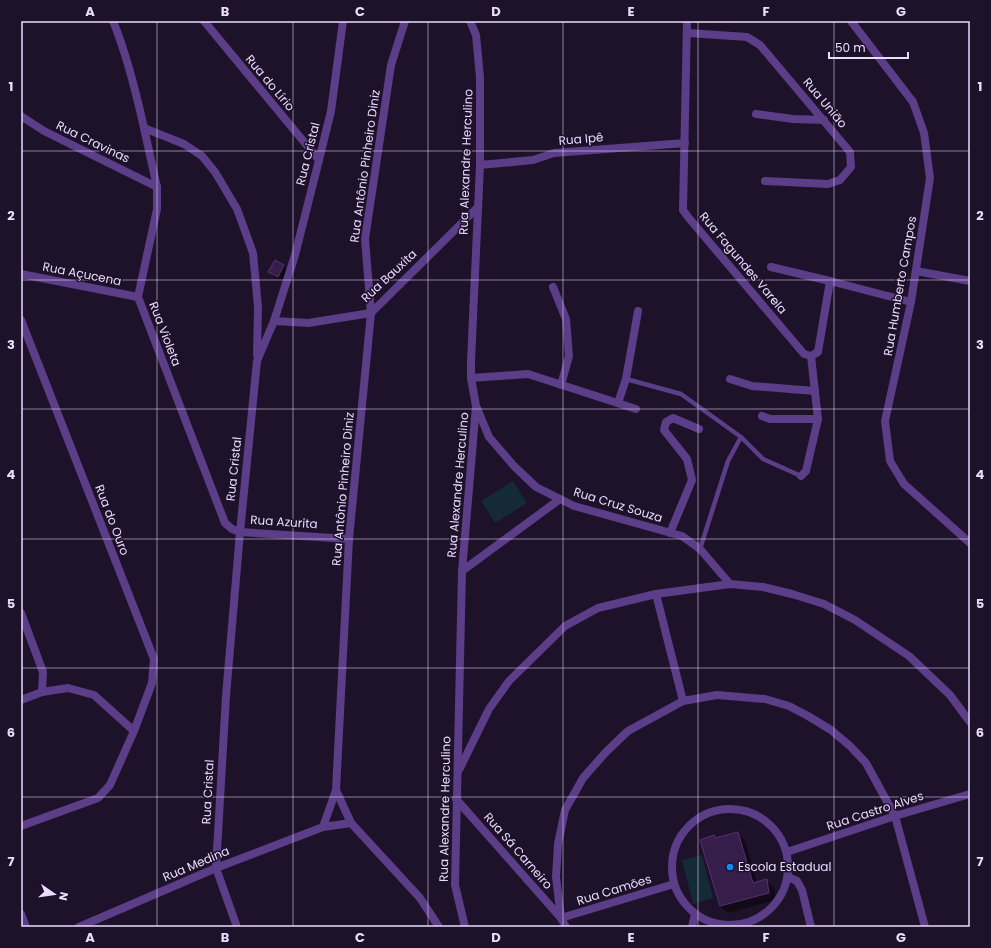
<svg xmlns="http://www.w3.org/2000/svg" width="991" height="948" viewBox="0 0 991 948" font-family="Poppins,sans-serif">
<style>
.pitch{fill:#142a34}
.shadow{fill:#0007}
.building{fill:#371e4a;stroke:#573076}
.lines{fill:none;stroke-linecap:round;stroke-linejoin:round}
.lane{stroke:#5b3d88;stroke-width:4.5}
.street{stroke:#5b3d88;stroke-width:8}
.grid{fill:none;stroke:#ebdbfe;stroke-width:1;stroke-opacity:0.55}
.poi-dot{fill:#0b8efa;stroke:#1e112a;stroke-width:1.5}
.labels{text-anchor:middle;stroke-width:3;stroke-linejoin:round;paint-order:stroke}
.street-label{font-size:12px;fill:#ebdbfe;stroke:#1e112a}
.poi-label{font-size:12px;fill:#ebdbfe;stroke:#1e112a;text-anchor:start}
.neatline{fill:none;stroke:#ebdbfe;stroke-width:1.5}
.grid-label{font-size:13px;text-anchor:middle;font-weight:bold;fill:#ebdbfe}
</style>
<rect width="100%" height="100%" fill="#1e112a"/>
<g class="pitch">
<polygon points="513,481 527,503 495,523 481,501"/>
<polygon points="702,855 713,898 693,904 682,860"/>
</g>
<g class="shadow">
<polygon points="276,261 284,266 289,271 283,281 274,277 270,272"/>
<polygon points="738,834 745,841 757,883 766,880 774,888 776,900 728,913 720,906 714,836 716,839"/>
</g>
<g class="building">
<polygon points="275,260 284,265 278,277 268,272"/>
<polygon points="738,832 753,883 767,879 769,893 720,906 700,840 714,835 715,838"/>
</g>
<g class="lines">
<g class="lane">
<polyline points="626,379 681,394 741,437"/>
<polyline points="700,549 728,461 741,437 763,459 801,476"/>
</g>
<g class="street">
<path d="M113 21C127 55 136 92 144 128L184 144 202 156 215 172 237 209 253 253 258 307 257 355"/>
<polyline points="204,21 319,160"/>
<polyline points="405,21 391,65 365,239 371,313 349,539 336,790 351,823 420,898 439,927"/>
<polyline points="687,21 683,210 688,217 804,354 811,356 818,352 830,281 911,302"/>
<polyline points="851,21 913,102 924,133 930,178 911,302 885,421 890,461 904,484 970,543"/>
<polyline points="688,33 747,37 760,45 850,152 851,167 840,180 828,184 765,181"/>
<polyline points="756,114 793,119 824,120"/>
<polyline points="21,116 44,131 157,187"/>
<polyline points="144,128 157,187 157,209 138,297 225,523 232,529 240,532 349,539"/>
<polyline points="480,165 533,160 554,153 685,143"/>
<polyline points="771,267 830,281"/>
<polyline points="916,271 970,281"/>
<polyline points="21,274 138,297"/>
<polyline points="553,287 566,319 569,356 561,385"/>
<polyline points="21,320 154,659 152,683 134,731 110,785 98,798 21,826"/>
<polyline points="274,321 308,323 371,313 477,208"/>
<polyline points="471,378 528,374 636,409"/>
<polyline points="730,379 752,386 815,391"/>
<polyline points="618,403 626,379 638,311"/>
<polyline points="477,408 489,437 514,466 536,487 574,506 682,536 700,549 730,584"/>
<polyline points="762,416 770,419 818,419"/>
<polyline points="801,476 806,471 818,419 811,356"/>
<polyline points="670,533 692,480 687,459 664,430 666,422 673,418 699,429"/>
<polyline points="462,571 560,499"/>
<polyline points="656,594 683,701"/>
<polyline points="21,613 43,672 42,692"/>
<polyline points="21,700 42,692 68,688 94,695 134,731"/>
<polyline points="459,770 489,709 509,681 565,626 598,608 656,594 730,584 763,587 792,594 824,604 855,620 909,656 950,695 970,722"/>
<polyline points="456,799 561,918"/>
<circle cx="730" cy="867" r="58"/>
<polyline points="323,827 351,823"/>
<polyline points="787,852 895,816 970,794"/>
<polyline points="788,877 797,881 802,890 811,927"/>
<polyline points="21,914 26,927"/>
<polyline points="561,918 674,884"/>
<polyline points="79,927 216,868 323,827 336,790"/>
<polyline points="237,927 216,868 226,696 240,532 257,361 274,321 295,255 319,160 331,111 343,21"/>
<polyline points="465,927 455,885 462,571 476,406 471,378 471,361 480,165 480,77 476,35 470,21"/>
<polyline points="566,927 561,918 556,877 558,844 565,810 583,778 606,752 628,731 683,701 717,695 765,699 789,706 808,716 831,730 850,746 866,763 895,816 925,927"/>
<polyline points="692,927 695,914"/>
</g>
</g>
<path class="grid" d="M157 21V927M293 21V927M428 21V927M563 21V927M698 21V927M834 21V927M21 151H970M21 280H970M21 409H970M21 539H970M21 668H970M21 797H970"/>
<circle class="poi-dot" cx="730" cy="867" r="4"/>
<g class="labels">
<g class="street-label">
<text transform="translate(270 83) rotate(50)" y="4">Rua do Lírio</text>
<text transform="translate(825 103) rotate(50)" y="4">Rua União</text>
<text transform="translate(581 139) rotate(-5)" y="4">Rua Ipê</text>
<text transform="translate(93 142) rotate(26)" y="4">Rua Cravinas</text>
<text transform="translate(308 154) rotate(-76)" y="4">Rua Cristal</text>
<text transform="translate(466 162) rotate(-88)" y="4">Rua Alexandre Herculino</text>
<text transform="translate(365 166) rotate(-82)" y="4">Rua Antônio Pinheiro Diniz</text>
<text transform="translate(743 263) rotate(50)" y="4">Rua Fagundes Varela</text>
<text transform="translate(82 274) rotate(11)" y="4">Rua Açucena</text>
<text transform="translate(389 276) rotate(-43)" y="4">Rua Bauxita</text>
<text transform="translate(900 286) rotate(-80)" y="4">Rua Humberto Campos</text>
<text transform="translate(165 334) rotate(69)" y="4">Rua Violeta</text>
<text transform="translate(234 469) rotate(-84)" y="4">Rua Cristal</text>
<text transform="translate(458 485) rotate(-85)" y="4">Rua Alexandre Herculino</text>
<text transform="translate(343 489) rotate(-85)" y="4">Rua Antônio Pinheiro Diniz</text>
<text transform="translate(618 505) rotate(17)" y="4">Rua Cruz Souza</text>
<text transform="translate(112 520) rotate(69)" y="4">Rua do Ouro</text>
<text transform="translate(284 522) rotate(4)" y="4">Rua Azurita</text>
<text transform="translate(208 792) rotate(-87)" y="4">Rua Cristal</text>
<text transform="translate(445 809) rotate(-89)" y="4">Rua Alexandre Herculino</text>
<text transform="translate(875 811) rotate(-18)" y="4">Rua Castro Alves</text>
<text transform="translate(518 851) rotate(49)" y="4">Rua Sá Carneiro</text>
<text transform="translate(196 864) rotate(-23)" y="4">Rua Medina</text>
<text transform="translate(614 890) rotate(-17)" y="4">Rua Camões</text>
</g>
<g class="poi-label">
<text x="738" y="871">Escola Estadual</text>
</g>
</g>
<rect width="991" height="948" fill="none" stroke="#1e112a" stroke-width="44"/>
<g transform="translate(54 894) rotate(103)" stroke="#1e112a" stroke-width="3" paint-order="stroke">
<path d="M0-3L7 15L0 10L-7 15Z" fill="#ebdbfe"/>
<text y="-6" font-size="11" font-weight="bold" text-anchor="middle" fill="#ebdbfe">N</text>
</g>
<path d="M829 52v6h79v-6" fill="none" stroke="#ebdbfe" stroke-width="2"/>
<text x="835" y="52" font-size="12" fill="#ebdbfe" stroke="#1e112a" stroke-width="3" paint-order="stroke">50 m</text>
<rect x="22" y="22" width="947" height="904" class="neatline"/>
<g class="grid-label">
<text x="90" y="16">A</text>
<text x="225" y="16">B</text>
<text x="360" y="16">C</text>
<text x="496" y="16">D</text>
<text x="631" y="16">E</text>
<text x="766" y="16">F</text>
<text x="901" y="16">G</text>
<text x="11" y="91">1</text>
<text x="980" y="91">1</text>
<text x="11" y="220">2</text>
<text x="980" y="220">2</text>
<text x="11" y="349">3</text>
<text x="980" y="349">3</text>
<text x="11" y="479">4</text>
<text x="980" y="479">4</text>
<text x="11" y="608">5</text>
<text x="980" y="608">5</text>
<text x="11" y="737">6</text>
<text x="980" y="737">6</text>
<text x="11" y="866">7</text>
<text x="980" y="866">7</text>
<text x="90" y="942">A</text>
<text x="225" y="942">B</text>
<text x="360" y="942">C</text>
<text x="496" y="942">D</text>
<text x="631" y="942">E</text>
<text x="766" y="942">F</text>
<text x="901" y="942">G</text>
</g>
</svg>
